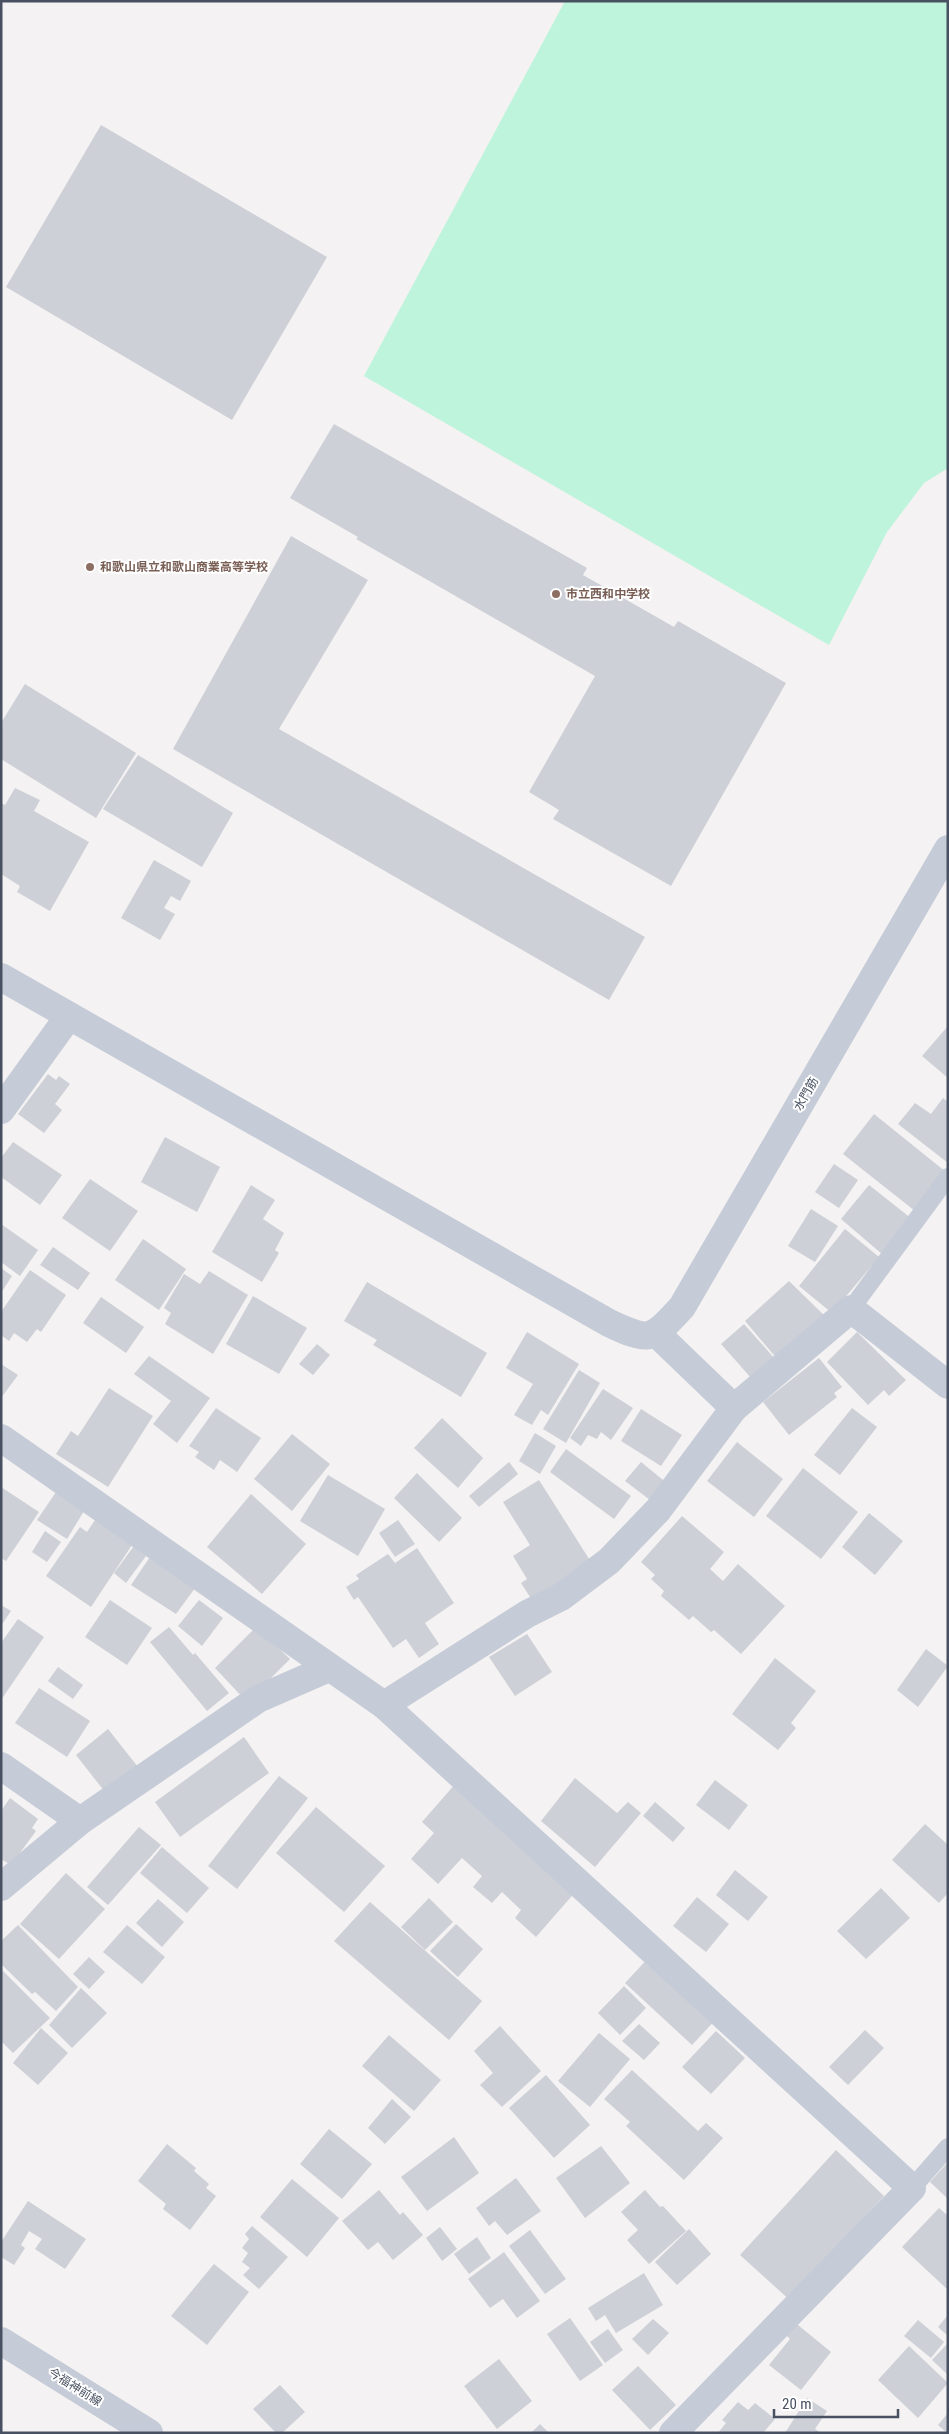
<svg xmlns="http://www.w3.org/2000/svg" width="949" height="2434" viewBox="0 0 949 2434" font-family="'Roboto Condensed','Noto Sans JP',sans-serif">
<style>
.pitch{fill:#bef4dc}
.building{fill:#ced0d7}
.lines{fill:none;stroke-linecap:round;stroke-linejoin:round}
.service{stroke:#c5cbd7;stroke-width:18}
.minor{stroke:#c5cbd7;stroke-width:28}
.tertiary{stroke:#c5cbd7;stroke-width:28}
.education-dot{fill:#8d6e63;stroke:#fff;stroke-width:2}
.labels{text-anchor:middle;stroke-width:4;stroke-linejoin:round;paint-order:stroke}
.education-label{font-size:12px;font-weight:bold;fill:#785e54;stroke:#fff;text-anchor:start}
.street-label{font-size:12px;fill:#485161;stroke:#fff}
</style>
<rect width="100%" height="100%" fill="#f4f2f2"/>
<polygon class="pitch" points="565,1 948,1 948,468 924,483 887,532 829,645 364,376"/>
<g class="building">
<polygon points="101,125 327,257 232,420 6,287"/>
<polygon points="334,424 587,568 583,575 674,627 678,621 786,683 671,886 553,819 559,810 529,792 595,676 356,539 358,537 290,498"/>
<polygon points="291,536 368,580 279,729 645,937 609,1000 173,749"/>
<polygon points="25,684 136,753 96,818 1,759 1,723"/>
<polygon points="138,755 233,813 202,867 103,809"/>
<polygon points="15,788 40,800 34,811 89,842 50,911 17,892 20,886 1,874 1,803 5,805"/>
<polygon points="154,860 191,881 180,901 171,896 164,908 175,914 160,940 121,918"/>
<polygon points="948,1026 948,1078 922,1056"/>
<polygon points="48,1074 56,1080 59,1076 70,1084 55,1104 62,1110 44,1133 18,1114"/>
<polygon points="943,1098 948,1102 948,1163 898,1124 915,1103 931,1114"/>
<polygon points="874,1114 946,1172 915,1211 843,1154"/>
<polygon points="165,1137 220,1167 197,1212 141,1182"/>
<polygon points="13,1142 62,1175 40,1205 1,1177 1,1158"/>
<polygon points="834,1164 858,1180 839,1208 815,1192"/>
<polygon points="90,1179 138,1211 110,1251 62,1218"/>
<polygon points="251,1185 275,1200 263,1219 284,1233 275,1250 279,1253 262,1282 212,1252"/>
<polygon points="869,1185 912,1219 882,1254 841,1219"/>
<polygon points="811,1209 838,1226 815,1262 788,1246"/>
<polygon points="1,1224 38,1250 20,1276 1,1262"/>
<polygon points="845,1229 879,1257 832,1313 799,1286"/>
<polygon points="143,1239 186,1269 159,1310 115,1280"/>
<polygon points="53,1247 90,1273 78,1290 40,1265"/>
<polygon points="1,1268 12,1276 1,1293"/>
<polygon points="30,1270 66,1295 41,1332 37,1329 27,1342 14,1333 9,1341 1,1335 1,1312"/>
<polygon points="209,1271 248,1295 213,1354 165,1324 171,1313 164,1308 184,1274 200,1284"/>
<polygon points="789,1281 829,1320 778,1360 745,1321"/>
<polygon points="367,1282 487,1353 461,1397 373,1345 377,1340 344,1321"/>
<polygon points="253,1296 307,1328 279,1374 226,1344"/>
<polygon points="101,1297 144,1327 126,1353 83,1323"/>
<polygon points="744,1324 775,1359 752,1379 721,1344"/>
<polygon points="527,1332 579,1364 548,1415 541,1410 532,1425 514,1415 533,1384 506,1368"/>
<polygon points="857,1332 906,1380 889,1396 884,1390 868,1405 827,1362"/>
<polygon points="317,1344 330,1355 313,1375 299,1364"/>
<polygon points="149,1356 210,1398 177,1443 153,1424 171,1401 134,1374"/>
<polygon points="819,1358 842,1387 834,1393 837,1397 789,1435 763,1402"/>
<polygon points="1,1364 18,1375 1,1398"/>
<polygon points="579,1370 600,1383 566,1443 543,1429"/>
<polygon points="109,1388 153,1416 108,1487 56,1454 71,1431 78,1436"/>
<polygon points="603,1389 633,1408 611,1440 601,1432 597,1439 588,1435 581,1446 570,1438"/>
<polygon points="216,1408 261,1438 237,1472 220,1460 214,1470 195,1457 199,1452 189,1446"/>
<polygon points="852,1408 877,1427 840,1475 814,1455"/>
<polygon points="641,1409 682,1435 661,1466 621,1441"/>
<polygon points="442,1418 483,1458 458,1488 414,1448"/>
<polygon points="535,1433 556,1446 540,1474 519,1461"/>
<polygon points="292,1434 330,1464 292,1511 254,1479"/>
<polygon points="737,1442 783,1479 754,1517 707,1481"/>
<polygon points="566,1449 631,1496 614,1519 550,1472"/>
<polygon points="509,1462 518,1474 479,1507 469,1496"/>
<polygon points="641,1462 668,1484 654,1503 625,1481"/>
<polygon points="803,1468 858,1512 821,1559 766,1516"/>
<polygon points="417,1473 462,1518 439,1542 394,1498"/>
<polygon points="328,1475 385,1509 358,1556 300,1521"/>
<polygon points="539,1480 591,1562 532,1600 521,1583 527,1579 513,1556 530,1545 503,1502"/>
<polygon points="1,1487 39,1512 6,1561 1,1558"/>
<polygon points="56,1492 84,1511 67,1539 37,1520"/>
<polygon points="251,1494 306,1544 262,1594 207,1547"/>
<polygon points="869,1513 903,1541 875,1575 842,1547"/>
<polygon points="682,1516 724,1552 710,1569 723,1581 738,1564 785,1606 741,1654 714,1630 711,1632 693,1616 689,1620 661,1596 664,1591 651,1579 655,1575 641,1562"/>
<polygon points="95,1520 132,1545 91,1607 46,1576 80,1527 87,1532"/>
<polygon points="398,1520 415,1544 395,1557 379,1533"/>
<polygon points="45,1531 61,1542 47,1562 32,1552"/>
<polygon points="134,1546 146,1556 126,1583 114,1573"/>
<polygon points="417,1548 454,1603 425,1623 439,1644 419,1658 406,1639 393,1648 358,1597 354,1600 346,1587 359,1579 356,1575 388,1554 395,1563"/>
<polygon points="152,1554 198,1584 176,1614 131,1585"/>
<polygon points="110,1600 152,1628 127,1665 85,1637"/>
<polygon points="199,1600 223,1618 202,1646 178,1626"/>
<polygon points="1,1605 11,1611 1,1626"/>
<polygon points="18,1619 44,1637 1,1700 1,1643"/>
<polygon points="169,1627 193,1655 195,1653 229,1693 207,1711 150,1642"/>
<polygon points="256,1627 290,1659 247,1702 215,1668"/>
<polygon points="527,1634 552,1672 515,1696 489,1657"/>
<polygon points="926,1649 948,1666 918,1707 897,1690"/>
<polygon points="775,1658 816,1691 791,1723 796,1728 778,1750 732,1714"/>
<polygon points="58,1667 83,1685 73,1699 48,1681"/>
<polygon points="39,1688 90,1721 67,1757 15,1723"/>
<polygon points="108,1729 138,1767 105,1792 76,1755"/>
<polygon points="244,1737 269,1773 180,1837 155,1802"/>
<polygon points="279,1776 308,1798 237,1889 208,1866"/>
<polygon points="575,1778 617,1813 628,1802 641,1813 595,1867 541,1821"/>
<polygon points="715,1780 748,1805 729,1830 696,1805"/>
<polygon points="456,1783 577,1890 536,1937 515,1918 521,1910 502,1892 492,1903 473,1887 482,1876 462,1858 438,1884 411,1859 434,1833 422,1822"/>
<polygon points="10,1798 38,1819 32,1828 36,1831 11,1865 1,1859 1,1811"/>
<polygon points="655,1802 685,1828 673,1842 643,1816"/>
<polygon points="316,1807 385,1866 344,1912 276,1853"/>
<polygon points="925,1824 948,1845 948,1893 939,1903 892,1860"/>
<polygon points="139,1827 161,1845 108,1905 87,1887"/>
<polygon points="162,1847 209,1888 187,1913 140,1873"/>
<polygon points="735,1870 768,1897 748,1921 716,1895"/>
<polygon points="66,1873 105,1909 59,1959 20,1924"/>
<polygon points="881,1888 910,1918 866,1959 837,1931"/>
<polygon points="697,1897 729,1924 706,1952 673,1926"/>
<polygon points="429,1898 453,1922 425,1950 401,1927"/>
<polygon points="158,1899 184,1922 162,1947 136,1923"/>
<polygon points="370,1902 482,2001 449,2040 334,1941"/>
<polygon points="456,1924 483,1949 458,1977 430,1951"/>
<polygon points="18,1925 78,1987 56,2011 35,1992 32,1994 1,1964 1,1941"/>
<polygon points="127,1925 165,1957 142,1984 103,1952"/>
<polygon points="653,1953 720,2015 692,2045 625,1983"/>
<polygon points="89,1957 105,1972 89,1989 73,1974"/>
<polygon points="1,1969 50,2018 13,2053 1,2041"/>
<polygon points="624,1986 646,2008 620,2035 598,2013"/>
<polygon points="81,1988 107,2013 72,2048 49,2025"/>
<polygon points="639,2024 660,2043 644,2060 622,2041"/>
<polygon points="500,2026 541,2071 502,2107 480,2085 493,2073 474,2051"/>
<polygon points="41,2028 68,2053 38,2085 13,2063"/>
<polygon points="865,2030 884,2048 848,2085 829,2067"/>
<polygon points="716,2031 745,2058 711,2094 682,2067"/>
<polygon points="599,2033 630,2059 590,2107 558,2081"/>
<polygon points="389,2035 441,2080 414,2111 362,2066"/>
<polygon points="632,2070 698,2131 706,2123 723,2138 684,2180 626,2126 630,2122 604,2099"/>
<polygon points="546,2075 590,2125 554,2158 509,2108"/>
<polygon points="392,2099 411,2117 385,2144 368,2128"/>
<polygon points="329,2129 372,2164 342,2199 300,2164"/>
<polygon points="454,2137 479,2173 427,2211 401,2177"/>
<polygon points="167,2144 196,2168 194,2171 209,2184 206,2188 216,2196 190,2230 163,2209 166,2204 138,2181"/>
<polygon points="601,2146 630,2183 585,2218 556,2178"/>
<polygon points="836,2150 884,2196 852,2231 793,2303 740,2255"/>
<polygon points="948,2162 948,2199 930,2182"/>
<polygon points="516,2178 541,2211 507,2235 495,2221 489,2226 476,2208"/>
<polygon points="292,2179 339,2218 307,2257 260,2217"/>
<polygon points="379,2190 400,2215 403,2212 423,2235 393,2260 378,2242 368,2250 342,2221"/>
<polygon points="645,2190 660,2207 663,2206 686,2231 649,2264 627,2240 638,2230 621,2212"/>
<polygon points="28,2201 86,2239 65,2269 35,2249 42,2239 29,2231 21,2245 25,2248 14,2265 1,2257 1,2242"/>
<polygon points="939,2208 948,2216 948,2290 902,2247"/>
<polygon points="252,2226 288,2257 259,2289 243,2275 250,2268 242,2262 248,2253 242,2248 249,2239 245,2234"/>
<polygon points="440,2227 457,2249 442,2261 426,2238"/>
<polygon points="689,2229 711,2254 677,2285 655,2262"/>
<polygon points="530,2230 566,2279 545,2294 509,2246"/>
<polygon points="477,2237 491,2258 469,2274 454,2254"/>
<polygon points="504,2252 540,2301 517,2318 503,2299 490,2308 468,2279"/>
<polygon points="214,2264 249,2292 207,2345 171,2316"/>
<polygon points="644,2273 663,2305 616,2333 605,2315 596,2321 588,2308"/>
<polygon points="948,2315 948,2336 938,2327"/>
<polygon points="570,2318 603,2365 580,2381 547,2334"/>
<polygon points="653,2319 669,2333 648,2355 632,2339"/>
<polygon points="918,2320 944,2342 931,2358 904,2336"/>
<polygon points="795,2325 798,2325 831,2352 801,2390 769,2365 790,2339 786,2335"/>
<polygon points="608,2329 623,2350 605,2363 590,2342"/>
<polygon points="947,2344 948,2345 948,2375 932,2360"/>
<polygon points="909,2346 948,2383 918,2418 878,2380"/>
<polygon points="499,2359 532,2401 497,2429 464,2386"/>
<polygon points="638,2366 676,2405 650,2430 612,2390"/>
<polygon points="280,2385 305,2412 282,2433 276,2433 253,2409"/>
<polygon points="807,2398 827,2411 815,2429 821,2433 785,2433"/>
<polygon points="738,2402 748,2410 755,2403 775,2419 763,2433 718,2433 726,2423 722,2420"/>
<polygon points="948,2413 948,2433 947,2433 938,2425"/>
<polygon points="540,2424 549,2433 531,2433"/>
</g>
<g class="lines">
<g class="service">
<polyline points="851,1309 948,1177"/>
<polyline points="912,2188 948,2147"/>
</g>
<g class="minor">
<polyline points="1,1110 69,1016"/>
<polyline points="657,1334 734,1408"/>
<polyline points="1,1438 384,1705 912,2188 673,2433"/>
<polyline points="384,1705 527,1614 561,1597 609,1561 658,1510 734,1408 851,1309 948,1385"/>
<polyline points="1,1766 80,1821"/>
<polyline points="1,1887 80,1821 258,1699 329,1668"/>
</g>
<g class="tertiary">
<path d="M1 977 609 1323C651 1343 651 1340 682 1307L948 849"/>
<polyline points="1,2341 149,2433"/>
</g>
</g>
<g class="education-dot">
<circle cx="90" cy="567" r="5"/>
<circle cx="556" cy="594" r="5"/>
</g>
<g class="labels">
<g class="education-label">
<text x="100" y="571">和歌山県立和歌山商業高等学校</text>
<text x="566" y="598">市立西和中学校</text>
</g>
<g class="street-label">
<text transform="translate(806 1094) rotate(-60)" y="4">水門筋</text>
<text transform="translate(75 2387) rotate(32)" y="4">今福神前線</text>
</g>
</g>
<rect width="949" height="2434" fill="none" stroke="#485161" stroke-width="5"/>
<path d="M774 2409v8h124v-8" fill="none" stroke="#485161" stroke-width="2.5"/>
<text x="782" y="2409" font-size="15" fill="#485161" stroke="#ffffff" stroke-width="4" paint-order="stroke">20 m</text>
</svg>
